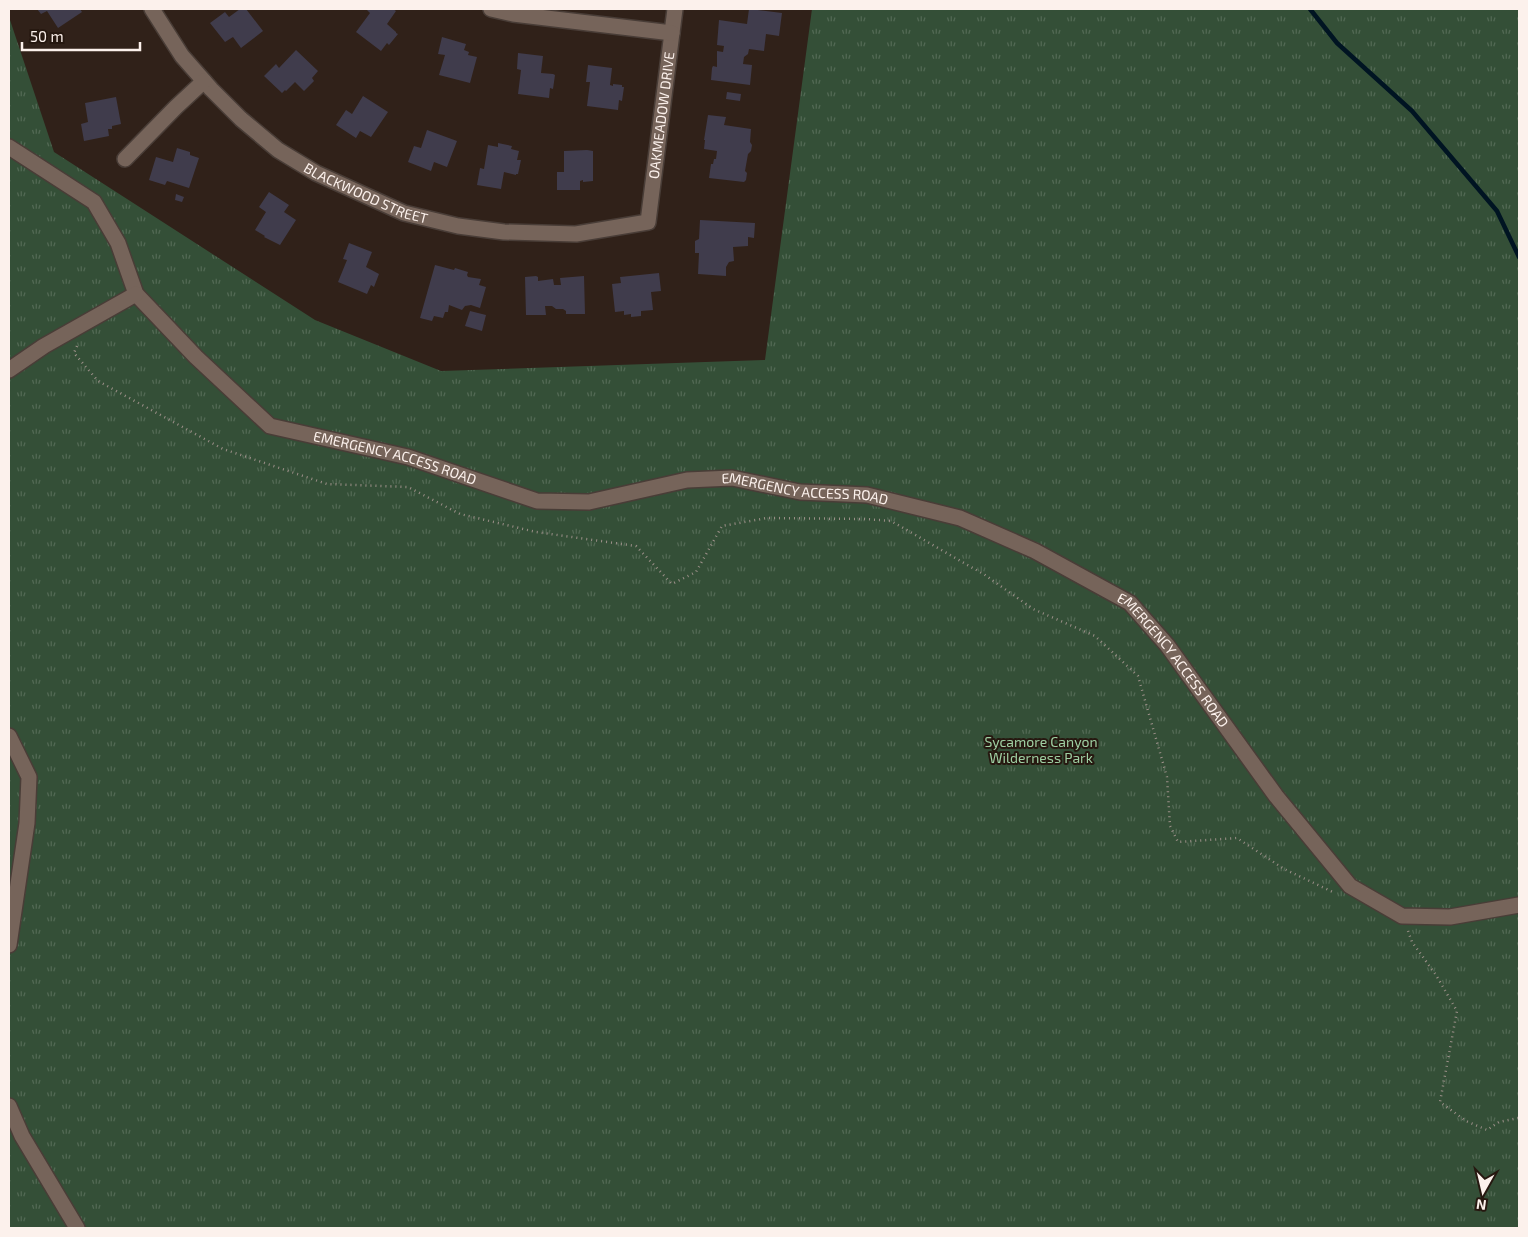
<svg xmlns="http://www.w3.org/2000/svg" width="1528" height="1237" viewBox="0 0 1528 1237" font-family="'Exo 2',sans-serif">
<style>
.park{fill:url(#park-tufts)}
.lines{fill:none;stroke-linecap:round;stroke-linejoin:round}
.stream{stroke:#001422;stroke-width:4.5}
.building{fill:#403c4c}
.minor-casing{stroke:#493d37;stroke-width:18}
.path{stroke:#9c9089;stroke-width:2.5;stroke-dasharray:1 4;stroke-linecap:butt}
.minor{stroke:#76645a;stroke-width:15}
.labels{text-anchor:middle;stroke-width:4;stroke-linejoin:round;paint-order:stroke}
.street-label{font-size:14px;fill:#fcf1ec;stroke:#261810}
.park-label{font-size:14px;fill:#9fd0a3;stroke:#261810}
</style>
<defs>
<pattern id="park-tufts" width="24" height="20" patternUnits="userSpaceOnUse" patternTransform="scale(1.25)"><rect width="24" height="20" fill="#344f37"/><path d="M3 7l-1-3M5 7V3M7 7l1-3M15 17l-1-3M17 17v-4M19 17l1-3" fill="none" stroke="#526954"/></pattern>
</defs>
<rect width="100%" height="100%" fill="#302119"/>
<polygon class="park" points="812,9 1519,9 1519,1228 9,1228 9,17 54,152 315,320 441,371 765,360"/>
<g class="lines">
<polyline class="stream" points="1310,9 1337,43 1412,111 1497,211 1519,257"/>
</g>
<g class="building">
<polygon points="37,9 80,9 82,12 58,28 47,11 41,14"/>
<polygon points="240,9 246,9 263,31 241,48 233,37 225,42 210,23 225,12 229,17"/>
<polygon points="368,9 393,9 396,11 387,24 396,32 396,33 398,34 389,45 387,43 381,51 356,32 370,13 367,10"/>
<polygon points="749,9 782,13 779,36 766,34 764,51 749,49 748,54 744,57 743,64 752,65 750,85 711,80 712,68 713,66 717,67 717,51 723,52 724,46 717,45 719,20 747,24"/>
<polygon points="442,37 466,44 464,50 469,52 468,55 477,57 470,83 439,75 445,55 438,54"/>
<polygon points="296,50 318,71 312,78 314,81 304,91 295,82 286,91 285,90 282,93 264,76 276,64 279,68"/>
<polygon points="518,53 543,56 541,73 553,74 555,75 553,89 550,88 549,98 518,94 521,70 517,69"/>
<polygon points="588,65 612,68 610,85 613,86 613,84 622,85 622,87 624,87 622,101 619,100 618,110 587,106 590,82 586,82"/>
<polygon points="727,92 741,94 740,101 726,99"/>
<polygon points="363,96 388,112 371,137 360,131 356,138 336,125 346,110 352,114"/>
<polygon points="116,97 121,124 112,126 112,129 108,129 109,136 84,141 81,124 88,122 85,103"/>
<polygon points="708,115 726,117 724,125 751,129 750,142 752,145 751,151 748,154 745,171 747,173 746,180 744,182 709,178 711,164 713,164 714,159 716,159 717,151 704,149 705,140 704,140"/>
<polygon points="427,130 457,141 447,167 434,162 431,171 408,162 414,146 421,148"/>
<polygon points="498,143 512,146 511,149 519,151 517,160 521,160 518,174 516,174 516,175 504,172 501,189 477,185 480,168 484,169 488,145 498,147"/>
<polygon points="177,148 190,152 190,155 199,158 189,188 167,181 165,185 149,180 156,157 173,162"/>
<polygon points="587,150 593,151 593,181 583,182 583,180 580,181 580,190 557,190 557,172 564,172 564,151"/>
<polygon points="269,192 289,205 284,212 296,220 280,245 264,237 265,236 255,230 266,212 259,207"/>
<polygon points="176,194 184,197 182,202 175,200"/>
<polygon points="700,220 755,223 754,238 748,237 748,246 733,247 734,261 729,262 726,267 726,276 698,274 699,253 695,253 695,241 699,239"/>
<polygon points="349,243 372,252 366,267 379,274 374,287 371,285 367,294 338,282 347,260 343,259"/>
<polygon points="435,265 454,270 455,268 468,272 467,275 468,277 481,279 479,285 486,287 480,308 471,305 465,306 462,310 449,305 448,312 445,312 443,318 434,316 432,321 420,318"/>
<polygon points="659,273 661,291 651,292 653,310 641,311 641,316 631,317 631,314 624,315 624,311 615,312 612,284 621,283 620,277"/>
<polygon points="536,276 538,277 538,281 553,279 554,285 561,285 560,278 584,276 585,314 566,314 566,311 563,309 556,309 552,306 545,306 546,315 526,315 525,277"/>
<polygon points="470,311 486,315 482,331 465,326"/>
</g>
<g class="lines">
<defs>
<g id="minor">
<path id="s1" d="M152 9 182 56 211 89 241 119 278 150 316 173 404 213 458 226 504 232 576 234 648 222 675 9"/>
<polyline points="491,9 513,14 672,33"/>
<path id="s2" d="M9 147 94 202 118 243 136 294 196 357 270 426 408 457 537 501 589 502 687 480 732 478 800 492 867 495 960 518 1035 551 1130 603 1167 645 1276 796 1350 886 1402 916 1450 917 1519 905"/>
<polyline points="125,159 176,107 204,81"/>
<polyline points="9,370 44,346 136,294"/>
<polyline points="9,736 29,777 27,823 9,945"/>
<polyline points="9,1106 22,1136 77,1228"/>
</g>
</defs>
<use href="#minor" class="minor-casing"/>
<g class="path">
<polyline points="77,346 74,353 98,381 223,449 327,484 408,487 460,514 536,532 636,546 672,584 696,572 722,526 767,518 866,519 891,521 985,575 1033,609 1095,636 1138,676 1167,777 1170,826 1178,842 1237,838 1284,869 1335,893"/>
<polyline points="1408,931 1412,942 1436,975 1457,1011 1440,1102 1466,1121 1487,1130 1499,1122 1518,1118 1519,1120"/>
</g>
<use href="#minor" class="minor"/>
</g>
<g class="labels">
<g class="street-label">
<text dy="5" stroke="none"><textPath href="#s1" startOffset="686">OAKMEADOW DRIVE</textPath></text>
<text dy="5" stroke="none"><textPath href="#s1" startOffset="289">BLACKWOOD STREET</textPath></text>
<text dy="5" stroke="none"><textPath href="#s2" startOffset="520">EMERGENCY ACCESS ROAD</textPath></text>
<text dy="5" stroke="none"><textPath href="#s2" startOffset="940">EMERGENCY ACCESS ROAD</textPath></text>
<text dy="5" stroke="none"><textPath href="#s2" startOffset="1360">EMERGENCY ACCESS ROAD</textPath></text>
</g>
<g class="park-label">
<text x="1041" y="747">Sycamore Canyon<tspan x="1041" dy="16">Wilderness Park</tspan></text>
</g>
</g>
<rect width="1528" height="1237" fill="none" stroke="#fcf1ec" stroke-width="20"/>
<g transform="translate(1483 1192) rotate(188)" stroke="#261810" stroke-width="4" paint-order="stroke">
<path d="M0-4L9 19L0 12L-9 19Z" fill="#fcf1ec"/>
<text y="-8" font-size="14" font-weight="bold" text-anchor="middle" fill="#fcf1ec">N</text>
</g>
<path d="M22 42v8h118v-8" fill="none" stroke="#fcf1ec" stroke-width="2.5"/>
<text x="30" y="42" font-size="15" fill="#fcf1ec" stroke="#261810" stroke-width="4" paint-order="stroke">50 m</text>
</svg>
